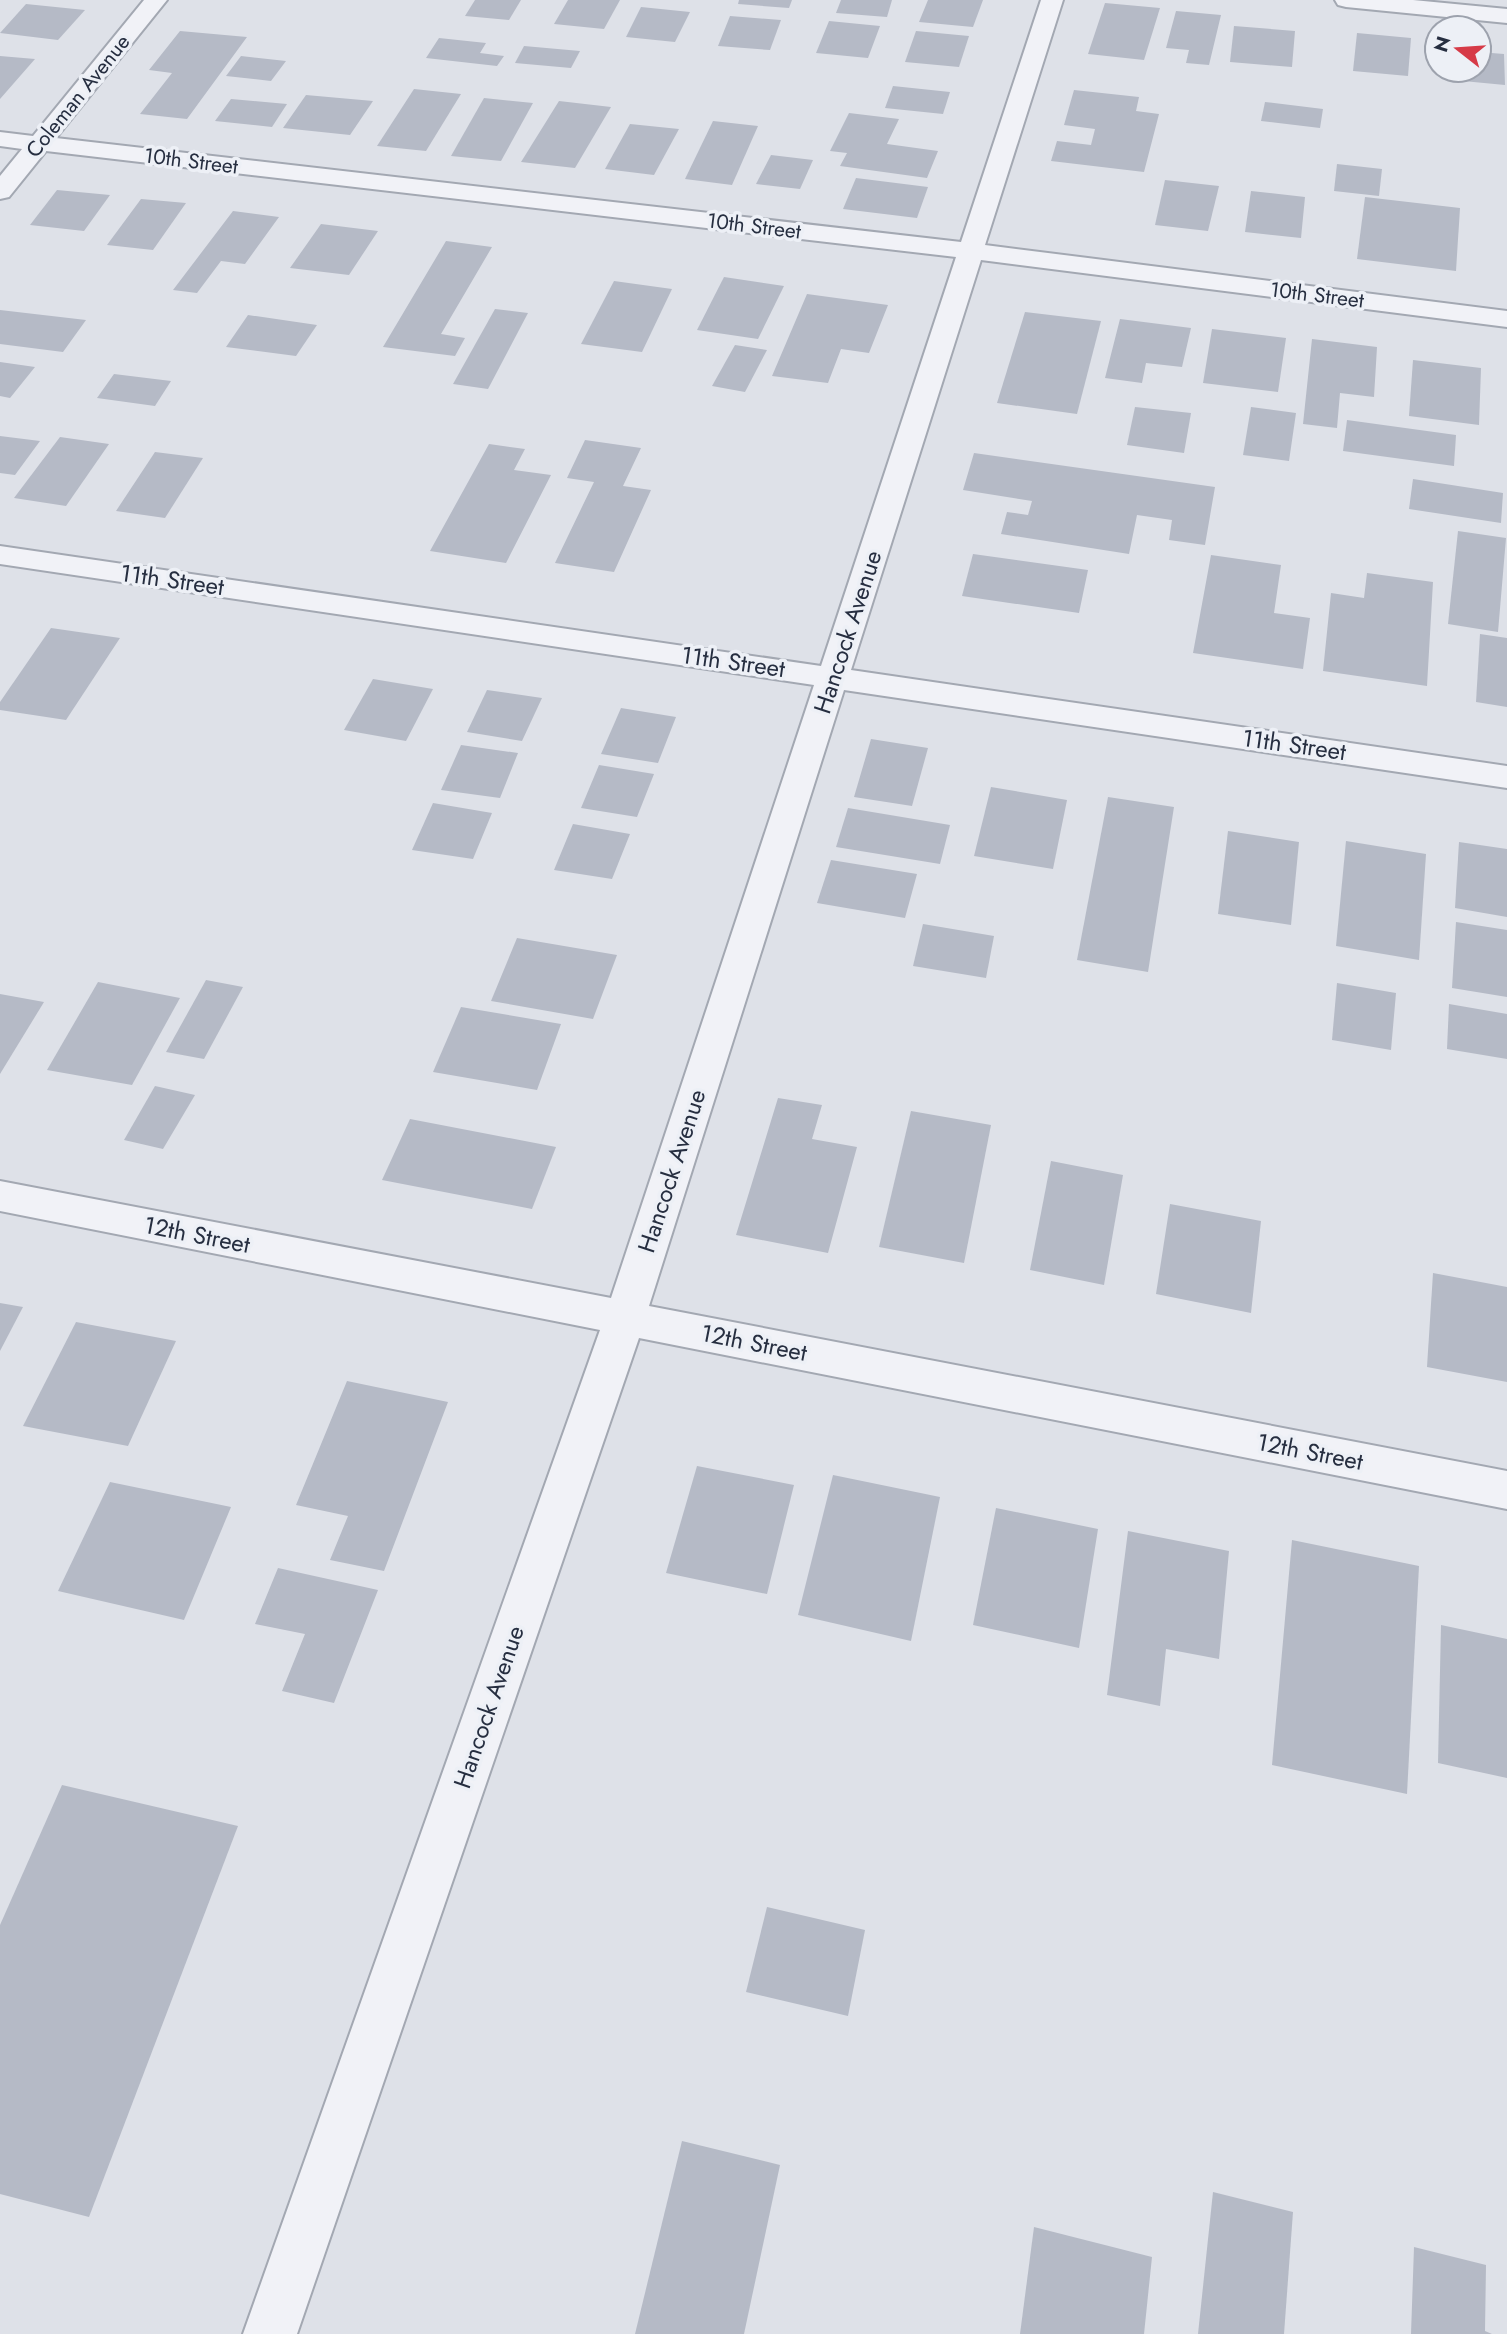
<svg xmlns="http://www.w3.org/2000/svg" width="1507" height="2334" viewBox="0 0 1507 2334" font-family="Jost,sans-serif">
<style>
.building{fill:#b5bac6}
.lines{fill:none;stroke-linecap:round;stroke-linejoin:round}
.minor-casing{stroke:#a3a8b2;stroke-width:4}
.minor{fill:#f1f2f7;fill-rule:evenodd}
.labels{text-anchor:middle;stroke-width:7;stroke-linejoin:round;paint-order:stroke}
.far-street-label{font-size:21px;fill:#262e40;stroke:#edf0f6}
.street-label{font-size:24px;fill:#262e40;stroke:#edf0f6}
</style>
<rect width="100%" height="100%" fill="#dee1e8"/>
<g class="building">
<polygon points="475,0 521,0 509,20 465,16"/>
<polygon points="568,0 620,0 604,29 554,24"/>
<polygon points="739,0 792,0 789,8 738,4"/>
<polygon points="841,0 892,0 887,17 836,13"/>
<polygon points="928,0 983,0 973,27 919,22"/>
<polygon points="1105,3 1160,8 1144,60 1088,54"/>
<polygon points="26,4 85,10 58,40 0,33"/>
<polygon points="641,7 690,12 675,42 626,37"/>
<polygon points="1176,11 1221,15 1209,65 1186,63 1189,50 1166,48"/>
<polygon points="730,16 781,20 770,50 718,46"/>
<polygon points="829,21 880,26 868,58 816,53"/>
<polygon points="1234,26 1295,31 1292,67 1230,62"/>
<polygon points="180,31 247,37 187,119 140,114 172,73 149,70"/>
<polygon points="916,31 969,36 959,67 905,62"/>
<polygon points="1357,33 1411,38 1408,76 1353,71"/>
<polygon points="439,38 486,43 480,53 504,56 497,66 426,58"/>
<polygon points="524,46 580,51 571,68 515,63"/>
<polygon points="1479,52 1504,54 1505,85 1442,79 1443,70 1479,70"/>
<polygon points="0,56 35,59 0,99"/>
<polygon points="241,56 286,61 271,81 226,76"/>
<polygon points="893,86 950,92 943,114 885,108"/>
<polygon points="414,89 461,94 426,151 377,146"/>
<polygon points="1074,90 1139,97 1136,111 1159,114 1144,172 1051,161 1057,141 1091,145 1095,129 1064,125"/>
<polygon points="306,95 373,101 350,135 283,128"/>
<polygon points="484,98 533,103 501,161 451,156"/>
<polygon points="231,99 287,104 272,127 215,121"/>
<polygon points="559,101 611,107 575,168 521,162"/>
<polygon points="1265,102 1323,109 1320,128 1261,121"/>
<polygon points="849,113 899,119 887,144 938,151 927,178 840,166 847,153 830,151"/>
<polygon points="713,121 758,126 732,185 685,179"/>
<polygon points="630,124 679,129 654,175 605,169"/>
<polygon points="771,155 813,160 800,189 756,184"/>
<polygon points="1337,164 1382,169 1379,196 1334,191"/>
<polygon points="856,178 928,187 917,218 843,209"/>
<polygon points="1165,180 1219,186 1208,231 1155,225"/>
<polygon points="57,190 110,195 84,231 30,225"/>
<polygon points="1251,191 1305,197 1301,238 1245,232"/>
<polygon points="1365,197 1460,208 1456,271 1357,259"/>
<polygon points="141,199 186,203 153,250 107,245"/>
<polygon points="233,211 279,217 245,264 221,261 197,293 173,290"/>
<polygon points="321,224 378,231 349,275 290,268"/>
<polygon points="446,241 492,247 441,334 465,338 455,356 383,347"/>
<polygon points="724,277 784,286 758,339 697,330"/>
<polygon points="614,281 672,289 642,352 581,344"/>
<polygon points="807,294 888,305 869,353 841,349 828,383 772,376"/>
<polygon points="495,309 528,313 488,389 453,384"/>
<polygon points="0,310 86,320 63,352 0,344"/>
<polygon points="1025,312 1101,321 1077,414 997,403"/>
<polygon points="248,315 317,325 296,356 226,347"/>
<polygon points="1120,319 1191,328 1182,367 1146,363 1142,383 1105,378"/>
<polygon points="1212,329 1286,338 1278,392 1203,383"/>
<polygon points="1312,339 1377,347 1374,397 1340,393 1337,428 1303,424"/>
<polygon points="735,345 767,350 745,392 712,386"/>
<polygon points="1413,360 1481,368 1479,425 1409,416"/>
<polygon points="0,362 35,367 10,398 0,396"/>
<polygon points="114,374 171,381 155,406 97,398"/>
<polygon points="1135,407 1191,413 1184,453 1127,445"/>
<polygon points="1251,407 1296,413 1289,461 1243,455"/>
<polygon points="1347,420 1456,435 1454,466 1343,451"/>
<polygon points="0,436 40,441 15,475 0,473"/>
<polygon points="60,437 109,444 66,506 14,498"/>
<polygon points="585,440 641,448 623,486 651,490 614,572 555,563 594,482 567,478"/>
<polygon points="489,444 525,449 514,470 551,475 506,563 430,551"/>
<polygon points="155,452 203,458 165,518 116,511"/>
<polygon points="974,453 1215,487 1205,545 1169,540 1172,520 1137,515 1129,554 1001,534 1007,512 1028,515 1032,501 963,490"/>
<polygon points="1413,479 1503,493 1501,523 1409,509"/>
<polygon points="1458,531 1506,538 1498,632 1448,624"/>
<polygon points="973,554 1088,570 1079,613 962,596"/>
<polygon points="1211,555 1281,565 1274,613 1310,618 1303,669 1193,653"/>
<polygon points="1367,573 1433,582 1427,686 1323,671 1331,593 1364,598"/>
<polygon points="51,628 120,638 66,720 0,710 0,702"/>
<polygon points="1480,634 1507,638 1507,707 1476,702"/>
<polygon points="373,679 433,689 406,741 344,730"/>
<polygon points="487,690 542,698 522,741 467,732"/>
<polygon points="621,708 676,717 658,763 601,754"/>
<polygon points="871,739 928,748 912,806 854,797"/>
<polygon points="461,745 518,753 500,798 441,790"/>
<polygon points="599,765 654,774 637,817 581,808"/>
<polygon points="991,787 1067,800 1053,869 974,856"/>
<polygon points="1108,797 1174,807 1148,972 1077,960"/>
<polygon points="433,803 492,813 473,859 412,850"/>
<polygon points="848,808 950,825 940,864 836,847"/>
<polygon points="573,824 630,834 612,879 554,870"/>
<polygon points="1228,831 1299,842 1291,925 1218,914"/>
<polygon points="1346,841 1426,854 1419,960 1336,946"/>
<polygon points="1459,842 1507,849 1507,917 1455,908"/>
<polygon points="831,860 917,874 905,918 817,903"/>
<polygon points="1456,922 1507,930 1507,997 1452,988"/>
<polygon points="923,924 994,936 986,978 913,966"/>
<polygon points="517,938 617,955 593,1019 491,1001"/>
<polygon points="206,980 243,987 204,1059 166,1052"/>
<polygon points="98,982 180,998 132,1085 47,1070"/>
<polygon points="1337,983 1396,993 1391,1050 1332,1040"/>
<polygon points="0,994 44,1002 0,1074"/>
<polygon points="1449,1004 1507,1014 1507,1059 1447,1049"/>
<polygon points="461,1007 561,1024 537,1090 433,1072"/>
<polygon points="155,1086 195,1095 163,1149 124,1140"/>
<polygon points="778,1098 822,1105 812,1139 857,1147 828,1253 736,1235"/>
<polygon points="911,1111 991,1125 964,1263 879,1247"/>
<polygon points="410,1119 556,1147 532,1209 382,1180"/>
<polygon points="1051,1161 1123,1175 1104,1285 1030,1270"/>
<polygon points="1170,1204 1261,1221 1251,1313 1156,1294"/>
<polygon points="1433,1273 1507,1287 1507,1382 1427,1367"/>
<polygon points="0,1303 23,1307 0,1351"/>
<polygon points="76,1322 176,1341 128,1446 23,1426"/>
<polygon points="347,1381 448,1402 384,1571 330,1560 348,1516 296,1505"/>
<polygon points="697,1466 794,1485 767,1594 666,1573"/>
<polygon points="833,1475 940,1497 911,1641 798,1615"/>
<polygon points="110,1482 231,1507 184,1620 58,1591"/>
<polygon points="996,1508 1098,1529 1079,1648 973,1625"/>
<polygon points="1128,1531 1229,1551 1219,1659 1166,1649 1160,1706 1107,1695"/>
<polygon points="1292,1540 1419,1566 1407,1794 1272,1765"/>
<polygon points="278,1568 378,1590 334,1703 282,1691 305,1634 255,1624"/>
<polygon points="1441,1625 1507,1639 1507,1778 1438,1763"/>
<polygon points="62,1785 238,1826 89,2217 0,2194 0,1925"/>
<polygon points="767,1907 865,1930 848,2016 746,1992"/>
<polygon points="682,2141 780,2165 744,2334 635,2334"/>
<polygon points="1213,2192 1293,2212 1284,2334 1198,2334"/>
<polygon points="1034,2227 1152,2257 1144,2334 1020,2334"/>
<polygon points="1414,2247 1486,2265 1485,2331 1492,2334 1411,2334"/>
</g>
<g class="lines">
<defs>
<g id="minor">
<polygon points="144,0 167,0 56,138 961,242 1041,0 1063,0 985,245 1507,311 1507,327 981,260 851,670 1507,766 1507,788 844,690 649,1306 1507,1471 1507,1509 639,1338 297,2334 243,2334 600,1330 0,1211 0,1181 611,1298 814,685 0,564 0,546 821,666 956,257 46,151 9,197 0,199 0,176 22,149 0,146 0,132 33,136"/>
<polygon points="1335,0 1413,0 1507,9 1507,23 1346,7 1338,5"/>
</g>
</defs>
<use href="#minor" class="minor-casing"/>
<use href="#minor" class="minor"/>
</g>
<g class="labels">
<g class="far-street-label">
<text transform="translate(78 96) rotate(-51)" y="7">Coleman Avenue</text>
<text transform="translate(191 161) rotate(7)" y="7">10th Street</text>
<text transform="translate(754 226) rotate(7)" y="7">10th Street</text>
<text transform="translate(1317 295) rotate(7)" y="7">10th Street</text>
</g>
<g class="street-label">
<text transform="translate(172 580) rotate(8)" y="8">11th Street</text>
<text transform="translate(848 632) rotate(-72)" y="8">Hancock Avenue</text>
<text transform="translate(733 662) rotate(8)" y="8">11th Street</text>
<text transform="translate(1294 745) rotate(8)" y="8">11th Street</text>
<text transform="translate(672 1171) rotate(-72)" y="8">Hancock Avenue</text>
<text transform="translate(197 1235) rotate(11)" y="8">12th Street</text>
<text transform="translate(754 1343) rotate(11)" y="8">12th Street</text>
<text transform="translate(1310 1452) rotate(11)" y="8">12th Street</text>
<text transform="translate(489 1707) rotate(-71)" y="8">Hancock Avenue</text>
</g>
</g>
<g transform="translate(1458 49) rotate(287)"><circle r="33" fill="#edf0f6" stroke="#9da2ad" stroke-width="2"/>
<path d="M0-5L12 26L0 18L-12 26Z" fill="#d63a47"/>
<text y="-10" font-size="19" font-weight="bold" text-anchor="middle" fill="#262e40">N</text>
</g>
</svg>
